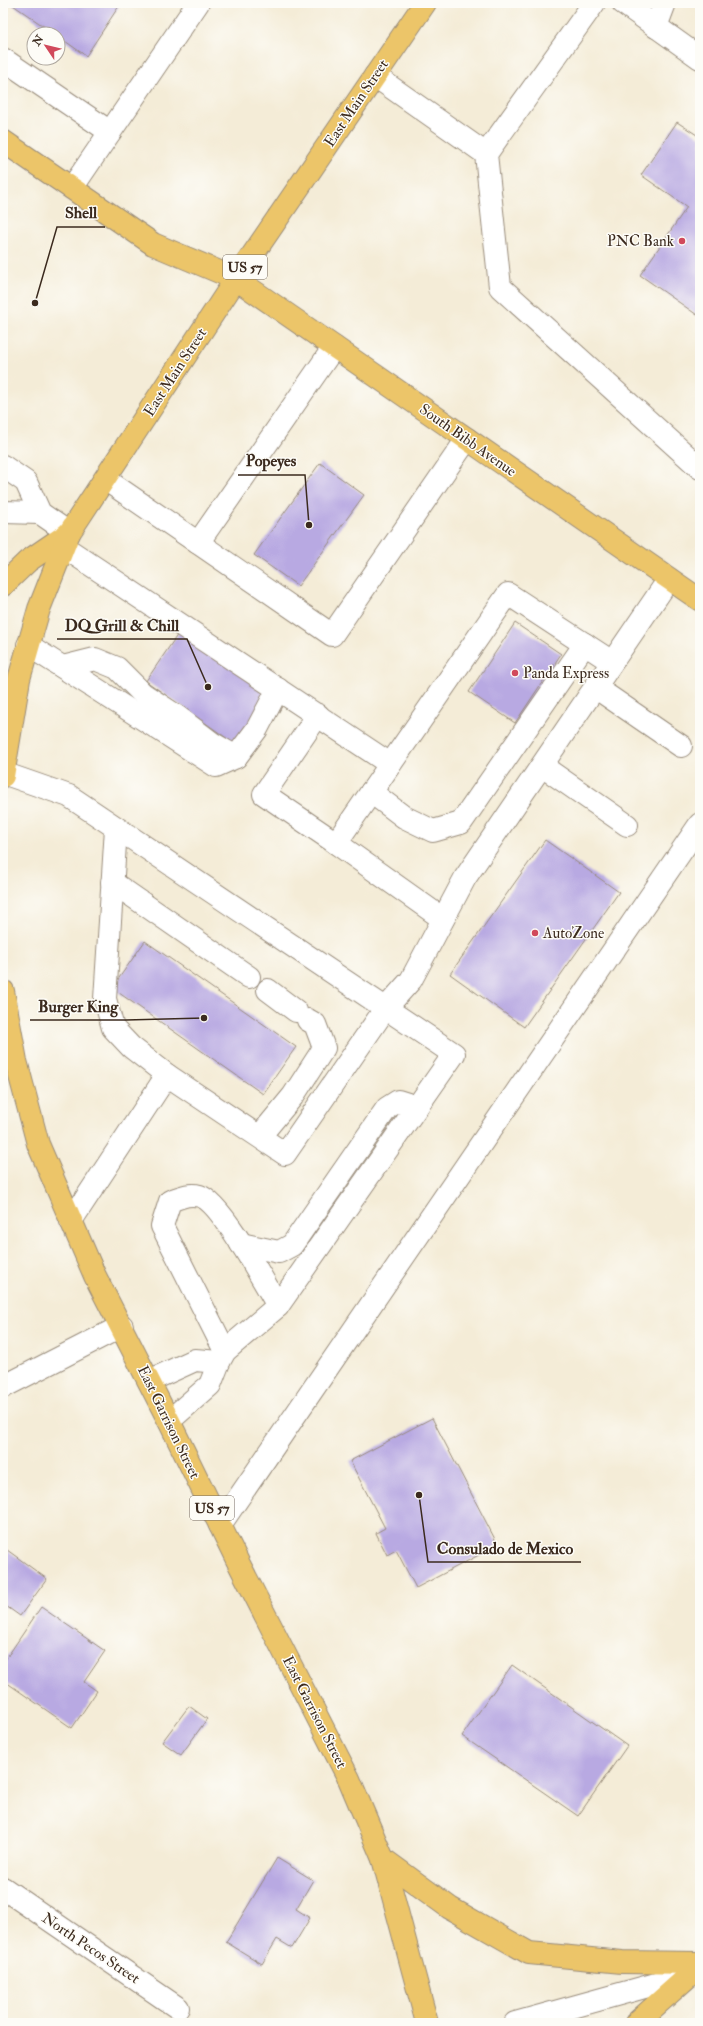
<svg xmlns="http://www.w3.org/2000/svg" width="703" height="2026" viewBox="0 0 703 2026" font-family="'IM FELL Double Pica',serif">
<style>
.building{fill:#b8a9e2}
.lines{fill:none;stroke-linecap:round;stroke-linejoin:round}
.minor-casing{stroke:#988b7a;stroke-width:24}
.major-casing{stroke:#988b7a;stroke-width:24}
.minor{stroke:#fff;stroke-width:22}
.major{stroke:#ecc569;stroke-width:22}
.poi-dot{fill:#d1495b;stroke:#fdfcf7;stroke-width:1.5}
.labels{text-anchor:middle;stroke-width:3;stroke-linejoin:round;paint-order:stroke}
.shield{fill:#fdfcf7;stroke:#75695f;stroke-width:1}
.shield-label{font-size:14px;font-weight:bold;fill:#3b2a1e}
.street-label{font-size:15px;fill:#3b2a1e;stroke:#fdfcf7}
.poi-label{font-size:15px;fill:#3b2a1e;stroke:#fdfcf7;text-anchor:start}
.leader{fill:none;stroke:#3b2a1e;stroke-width:1.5}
.callout-dot{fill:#3b2a1e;stroke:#fdfcf7;stroke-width:1.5}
.callout-label{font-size:16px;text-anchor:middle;font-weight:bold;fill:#3b2a1e;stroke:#fdfcf7;stroke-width:3;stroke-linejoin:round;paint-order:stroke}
</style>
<rect width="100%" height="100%" fill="#fdfcf7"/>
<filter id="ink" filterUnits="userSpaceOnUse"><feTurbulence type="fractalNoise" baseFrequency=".025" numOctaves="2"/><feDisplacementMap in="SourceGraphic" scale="8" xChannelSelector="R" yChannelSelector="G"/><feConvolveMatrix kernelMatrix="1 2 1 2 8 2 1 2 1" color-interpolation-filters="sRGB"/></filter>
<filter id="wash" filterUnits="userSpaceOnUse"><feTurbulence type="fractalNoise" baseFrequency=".012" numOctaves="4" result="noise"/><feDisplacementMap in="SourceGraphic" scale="16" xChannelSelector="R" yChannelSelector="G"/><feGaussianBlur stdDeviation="0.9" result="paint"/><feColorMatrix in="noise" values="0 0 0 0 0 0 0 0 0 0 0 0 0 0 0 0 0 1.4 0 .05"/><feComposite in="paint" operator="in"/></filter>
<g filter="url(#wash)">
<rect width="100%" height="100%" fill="#f4ecd7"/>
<g id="blocks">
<g class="building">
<polygon points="10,3 121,3 86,56 58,36 58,34 55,34"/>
<polygon points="677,122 700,137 700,317 640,275 687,207 641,175"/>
<polygon points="320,463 364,495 298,586 254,555"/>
<polygon points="515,623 561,654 515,723 469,692"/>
<polygon points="180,631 270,694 235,744 146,681"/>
<polygon points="545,840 619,892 524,1027 450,974"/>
<polygon points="145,941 296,1047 263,1094 112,988"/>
<polygon points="432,1418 498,1545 416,1588 396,1550 387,1555 376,1533 385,1528 350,1461"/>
<polygon points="3,1547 47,1579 20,1616 6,1606 3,1609"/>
<polygon points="41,1607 105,1651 84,1682 97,1691 72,1728 3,1680 3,1663"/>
<polygon points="512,1665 627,1746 578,1816 462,1736"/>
<polygon points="189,1706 207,1719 181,1755 162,1742"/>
<polygon points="277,1858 313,1880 296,1909 310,1918 292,1948 277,1939 262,1964 226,1942"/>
</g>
</g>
</g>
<g filter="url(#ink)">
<use href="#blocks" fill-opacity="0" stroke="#988b7a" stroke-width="1"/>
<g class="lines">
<defs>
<g id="minor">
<polyline points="594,3 486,154 500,287 700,468"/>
<polyline points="623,3 700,58"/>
<polyline points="656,27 665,3"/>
<polyline points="3,59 110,132"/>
<polyline points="375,76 486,154"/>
<polyline points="72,188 198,3"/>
<polyline points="3,466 26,482 40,513 69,533"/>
<polyline points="105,479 332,635 467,439"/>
<polyline points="3,512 40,513"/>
<polyline points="198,543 334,347"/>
<polyline points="64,547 390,764"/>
<polyline points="28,645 216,766 236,757 257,729 278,689"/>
<polyline points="63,667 95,659 117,668 143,694 178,717 212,743 236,757"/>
<polyline points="595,687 681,746"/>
<polyline points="318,715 264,794 336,843"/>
<polyline points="542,766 627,825"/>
<polyline points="3,773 69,796 454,1054 278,1306 225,1351 219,1362 210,1385 169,1421"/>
<polyline points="371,792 404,817 433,831 461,823 585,644"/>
<polyline points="116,828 105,999 113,1028 131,1047 167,1075"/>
<polyline points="112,882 249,977"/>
<polyline points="443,919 336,843 508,594 612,662"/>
<polyline points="268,990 296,1011"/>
<polyline points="260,1136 293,1096 324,1048 315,1024 308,1020"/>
<polyline points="71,1221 167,1075 285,1154 385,1009 411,980 465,878 669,579"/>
<polyline points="241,1244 279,1252 292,1245 387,1108 398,1101 417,1107"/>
<path d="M225 1351 162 1226 170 1201C181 1197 189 1193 200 1196 221 1202 265 1284 278 1306"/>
<polyline points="149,1381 195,1360 219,1362"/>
<polyline points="3,1387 122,1326"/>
<polyline points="220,1525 700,824"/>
<polyline points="3,1888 178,2008"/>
<polyline points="515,2023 663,1982 693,1968"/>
</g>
<g id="major">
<polyline points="3,141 153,244 236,279 700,600"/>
<polyline points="3,585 28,561 69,533"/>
<polyline points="3,776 19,679 39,609 69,533 236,279 425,3"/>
<polyline points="3,991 16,1061 38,1144 95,1276 169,1421 238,1562 349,1779 383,1859 427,2023"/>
<polyline points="383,1859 450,1908 529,1953 622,1962 700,1963"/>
<polyline points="636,2023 700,1966"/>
</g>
</defs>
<use href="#minor" class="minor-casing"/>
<use href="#major" class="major-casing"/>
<use href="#minor" class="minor"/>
<use href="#major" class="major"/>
</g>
</g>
<g class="poi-dot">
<circle cx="682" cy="241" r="4"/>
<circle cx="515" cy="673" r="4"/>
<circle cx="535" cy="933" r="4"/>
</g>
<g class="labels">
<g class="shield">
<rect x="223" y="255" width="44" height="24" rx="3"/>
<rect x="190" y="1496" width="44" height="24" rx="3"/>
</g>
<g class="shield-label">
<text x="245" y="272">US 57</text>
<text x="212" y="1513">US 57</text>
</g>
<g class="street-label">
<text transform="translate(356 103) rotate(-56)" y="5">East Main Street</text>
<text transform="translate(175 372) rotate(-57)" y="5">East Main Street</text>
<text transform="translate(468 440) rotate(35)" y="5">South Bibb Avenue</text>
<text transform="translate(169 1422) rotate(64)" y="5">East Garrison Street</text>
<text transform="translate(315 1712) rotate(63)" y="5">East Garrison Street</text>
<text transform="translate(91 1948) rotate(34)" y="5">North Pecos Street</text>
</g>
<g class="poi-label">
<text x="674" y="246" text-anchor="end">PNC Bank</text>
<text x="523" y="678">Panda Express</text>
<text x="543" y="938">AutoZone</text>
</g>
</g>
<path class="leader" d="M35 303L57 227H105M309 525L305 475H238M208 687L187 639H57M204 1018L126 1020H30M419 1495L428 1562H581"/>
<g class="callout-dot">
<circle cx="35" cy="303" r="4"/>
<circle cx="309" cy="525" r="4"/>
<circle cx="208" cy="687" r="4"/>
<circle cx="204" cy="1018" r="4"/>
<circle cx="419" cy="1495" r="4"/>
</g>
<g class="callout-label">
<text x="81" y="218">Shell</text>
<text x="271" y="466">Popeyes</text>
<text x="122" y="631">DQ Grill &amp; Chill</text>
<text x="78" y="1012">Burger King</text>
<text x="505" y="1554">Consulado de Mexico</text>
</g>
<rect width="703" height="2026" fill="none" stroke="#fdfcf7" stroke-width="16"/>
<g transform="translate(46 46) rotate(305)"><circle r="19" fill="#fdfcf7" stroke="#afa8a0"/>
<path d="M0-3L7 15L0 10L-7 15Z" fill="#d1495b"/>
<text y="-6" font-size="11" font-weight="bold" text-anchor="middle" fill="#3b2a1e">N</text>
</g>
</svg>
